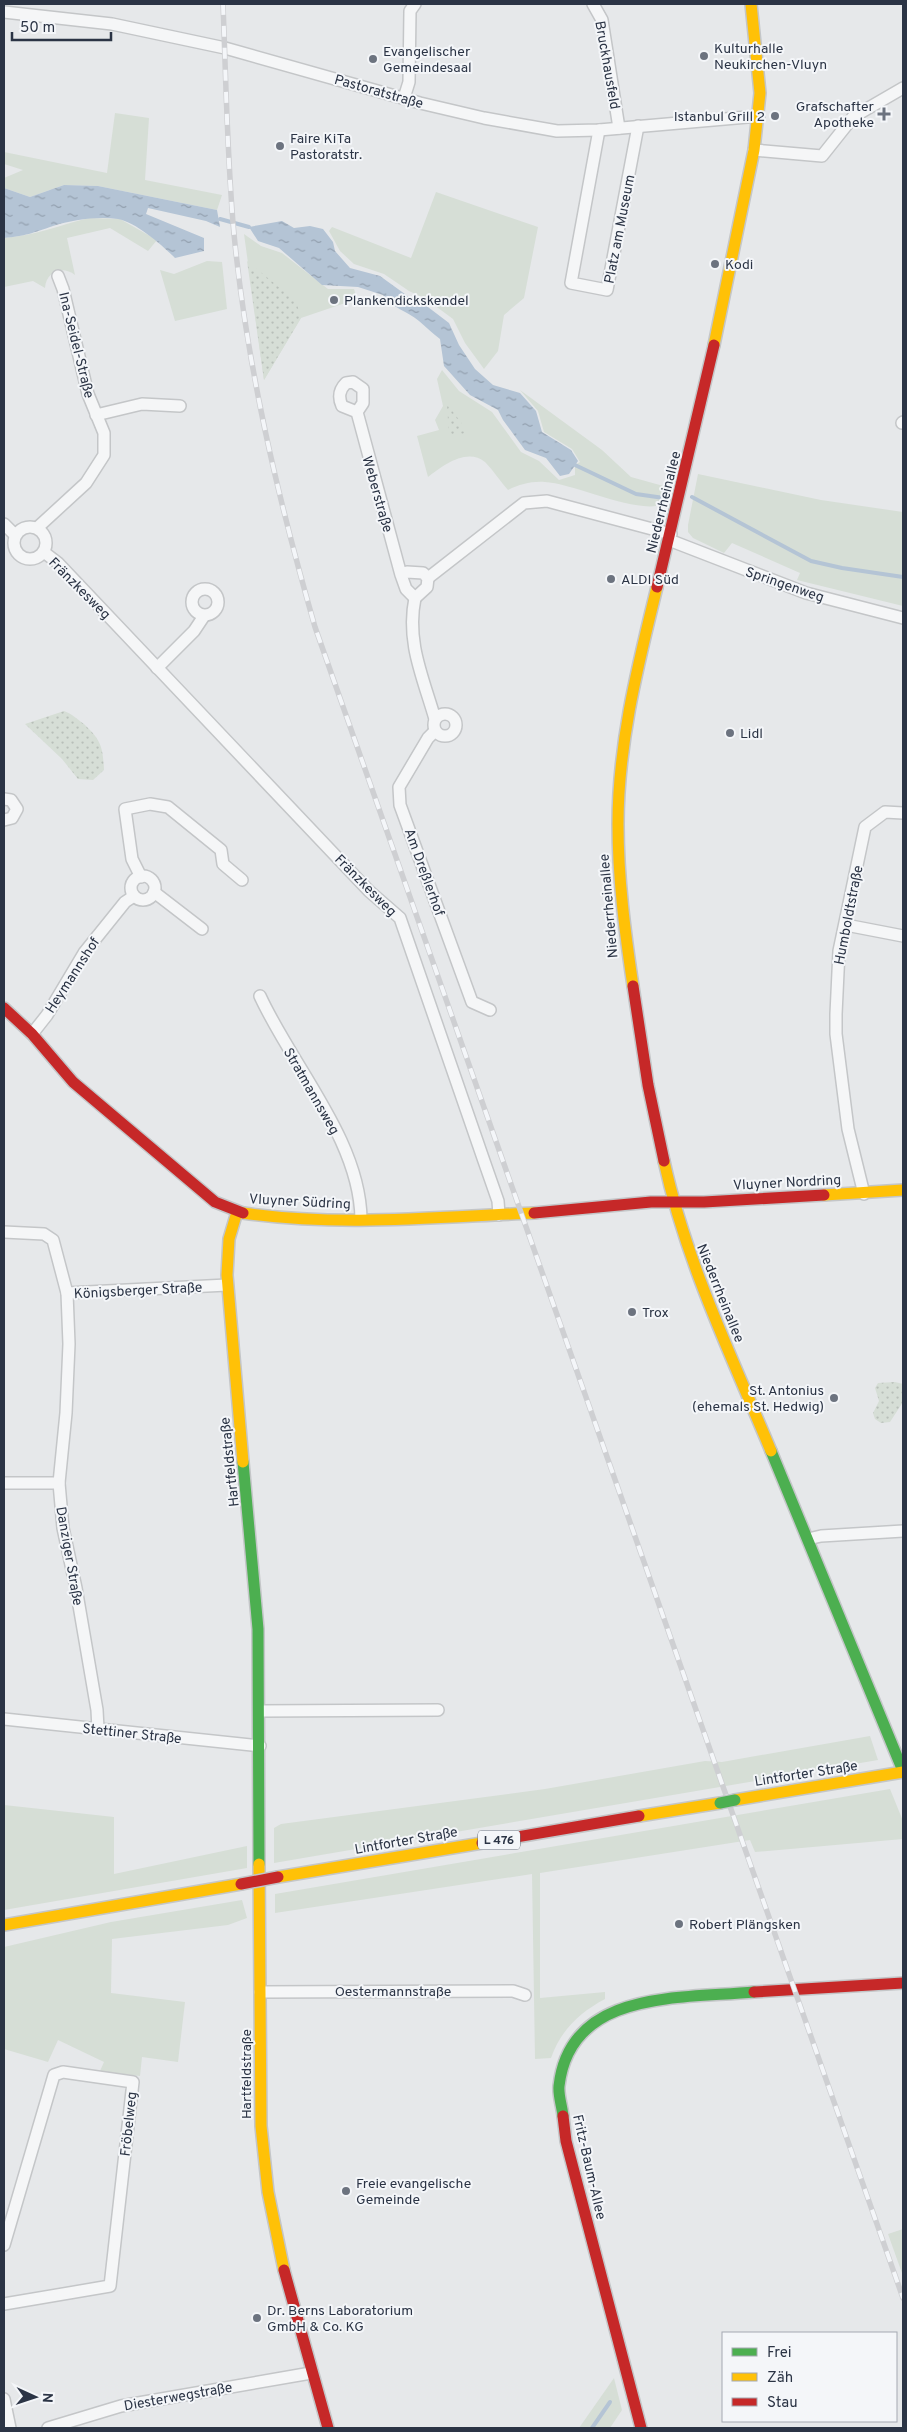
<svg xmlns="http://www.w3.org/2000/svg" width="907" height="2432" viewBox="0 0 907 2432" font-family="Overpass,sans-serif">
<style>
.green{fill:#d6ded6}
.park{fill:url(#park-dots)}
.water{fill:url(#water-ripples)}
.lines{fill:none;stroke-linecap:round;stroke-linejoin:round}
.stream{stroke:#b4c4d5;stroke-width:4}
.street-casing{stroke:#c4c6c8;stroke-width:14}
.fast-casing{stroke:#c4c6c8;stroke-width:14}
.slow-casing{stroke:#c4c6c8;stroke-width:14}
.jam-casing{stroke:#c4c6c8;stroke-width:14}
.street{stroke:#f5f6f7;stroke-width:11}
.fast{stroke:#4caf50;stroke-width:11}
.slow{stroke:#ffc107;stroke-width:11}
.jam{stroke:#c62828;stroke-width:11}
.rail-casing{stroke:#cecfd2;stroke-width:5.5}
.rail{stroke:#f4f6f9;stroke-width:4;stroke-dasharray:11;stroke-linecap:butt}
.fast-bridge-casing{stroke:#c2c5c8;stroke-width:14;stroke-linecap:butt}
.jam-bridge-casing{stroke:#c2c5c8;stroke-width:14;stroke-linecap:butt}
.fast-bridge{stroke:#4caf50;stroke-width:11}
.jam-bridge{stroke:#c62828;stroke-width:11}
.poi-dot{fill:#6c737f;stroke:#f4f6f9;stroke-width:2}
.labels{text-anchor:middle;stroke-width:4;stroke-linejoin:round;paint-order:stroke}
.shield{fill:#f4f6f9;stroke:#676e7b;stroke-width:1}
.shield-label{font-size:12px;font-weight:bold;fill:#2b3445}
.poi-label{font-size:14px;fill:#2b3445;stroke:#f4f6f9;text-anchor:start}
.street-label{font-size:14px;fill:#2b3445;stroke:#f4f6f9}
</style>
<defs>
<pattern id="park-dots" width="8" height="8" patternUnits="userSpaceOnUse" patternTransform="scale(1.25)"><rect width="8" height="8" fill="#d6ded6"/><path d="M2 2h.1M6 6h.1" fill="none" stroke="#b8bfb9" stroke-width="1.8" stroke-linecap="round"/></pattern>
<pattern id="water-ripples" width="26" height="14" patternUnits="userSpaceOnUse" patternTransform="scale(1.25)"><rect width="26" height="14" fill="#b4c4d5"/><path d="M2 4q2-2 4 0t4 0M15 11q2-2 4 0t4 0" fill="none" stroke="#93a0af"/></pattern>
</defs>
<rect width="100%" height="100%" fill="#e6e8ea"/>
<g class="green">
<polygon points="115,113 149,118 145,180 222,195 217,210 98,186 64,185 30,197 4,188 4,178 23,170 4,164 4,152 107,173"/>
<polygon points="436,192 538,227 524,298 504,315 498,351 484,369 465,343 453,319 426,299 409,291 384,274 354,264 340,251 329,231 332,227 411,258"/>
<path d="M89 218 120 219 157 240 148 251 110 228 67 238 75 275C62 265 46 272 45 288L33 281 4 287V238C33 236 60 225 89 218Z"/>
<polygon points="244,234 261,246 282,253 328,289 354,289 357,299 301,318 264,380"/>
<polygon points="207,261 222,262 227,309 175,321 160,270 174,274"/>
<path d="M442 370 459 391 492 412 521 452 539 461 559 480 575 475V465L580 462 572 449 544 432 538 411 520 390 602 450 631 477 667 487 664 503C643 517 573 483 545 482 532 481 520 484 508 490 500 481 493 470 485 462 467 447 442 466 428 477L417 436 439 430 435 420 443 406 437 379Z"/>
<polygon points="698,474 821,500 903,512 903,606 797,580 800,573 732,543 724,553 693,538 688,532 688,525"/>
<polygon points="870,1736 878,1760 274,1863 274,1828 281,1824 545,1789 705,1761 722,1762"/>
<path d="M890 1789 903 1821V1839L755 1852 750 1840 540 1873V1998L605 1992V1999C579 2013 561 2030 551 2058L535 2059 532 1874 275 1913V1894Z"/>
<polygon points="4,1805 114,1817 114,1874 247,1846 247,1868 4,1910"/>
<polygon points="242,1900 247,1918 228,1925 112,1939 111,1993 185,2002 178,2062 142,2057 140,2076 100,2071 104,2062 58,2040 48,2062 4,2049 4,1947 111,1922"/>
<polygon points="903,2229 903,2276 888,2234"/>
<polygon points="614,2378 622,2410 610,2428 579,2428"/>
</g>
<g class="park">
<polygon points="247,261 296,301 301,318 264,380"/>
<polygon points="447,404 469,433 449,435"/>
<path d="M64 711C72 714 77 719 84 724 101 740 103 747 104 770L93 780 78 779 62 759 25 724Z"/>
<polygon points="895,1382 903,1384 903,1402 890,1422 881,1423 875,1419 873,1413 879,1401 875,1388 878,1383"/>
</g>
<g class="water">
<path d="M64 185 98 186 217 210 220 227 206 221 148 208 146 214 204 238V251L175 258C163 246 136 222 118 219 97 216 72 220 53 226 33 233 25 236 4 238V188L30 197Z"/>
<path d="M282 221 294 228 310 226 323 229 333 242 335 251 350 268 380 276 409 297 424 304 449 323 459 345 475 369 493 385 520 393 536 411 542 432 571 450 578 461 569 474 560 476 546 458 525 450 503 420 498 410 470 395 444 366 440 339C432 333 426 327 419 321 407 311 392 308 383 295L358 287 322 285 279 248 258 241 249 227Z"/>
</g>
<g class="lines">
<g class="stream">
<polyline points="220,219 249,227"/>
<polyline points="575,465 636,494 664,498"/>
<polyline points="692,497 811,561 842,568 903,577"/>
<polyline points="592,2428 610,2402"/>
</g>
<defs>
<g id="street">
<polyline points="593,4 602,20 619,128"/>
<polyline points="4,12 112,24 225,48 420,103 484,118 557,131 599,130 759,116"/>
<polyline points="404,98 409,82 410,11 415,4"/>
<polyline points="599,130 571,283 607,290 638,126"/>
<polyline points="754,150 822,156 853,117 903,88"/>
<path d="M357 412 342 406C338 397 339 390 346 383L353 382 363 389V403L357 412 401 575 406 589 415 598 427 587 428 578 423 573 407 572 401 575"/>
<polyline points="96,415 142,404 180,406"/>
<polyline points="902,423 903,422"/>
<polyline points="4,524 15,535"/>
<circle cx="30" cy="543" r="16"/>
<polyline points="37,528 86,483 104,455 104,433 88,394 63,289 58,276"/>
<polyline points="669,540 806,593 903,618"/>
<polyline points="45,553 58,563 369,891 400,918 484,1161 498,1201 499,1215"/>
<polyline points="428,578 524,503 547,501 671,534"/>
<circle cx="205" cy="602" r="13"/>
<path d="M415 598C406 642 423 677 435 719"/>
<polyline points="157,668 194,631 204,616"/>
<circle cx="445" cy="725" r="11"/>
<polyline points="435,731 428,738 399,787 400,805 472,1002 490,1010"/>
<polyline points="4,799 11,800 17,809 12,818 4,820"/>
<circle cx="143" cy="888" r="12"/>
<polyline points="141,877 132,859 125,809 150,804 168,807 221,850 223,864 242,880"/>
<polyline points="154,892 202,929"/>
<polyline points="846,925 903,936"/>
<path d="M260 996C292 1066 360 1140 361 1219"/>
<polyline points="32,1034 47,1015 84,953 125,902 134,896"/>
<polyline points="864,1194 848,1129 836,1034 836,1014 839,951 865,827 885,812 903,813"/>
<polyline points="4,1232 44,1234 53,1240 67,1293 227,1285"/>
<polyline points="67,1293 69,1344 66,1413 59,1483 63,1528 76,1588 97,1710 98,1729"/>
<polyline points="4,1483 59,1483"/>
<polyline points="808,1539 821,1536 903,1531"/>
<polyline points="259,1711 438,1710"/>
<polyline points="4,1719 260,1746"/>
<polyline points="260,1992 513,1991 525,1995"/>
<polyline points="4,2245 54,2075 63,2072 133,2082 110,2286 4,2304"/>
<polyline points="4,2399 10,2428"/>
<polyline points="48,2428 121,2406 311,2373"/>
</g>
<g id="fast">
<polyline points="771,1451 903,1771"/>
<polyline points="243,1462 258,1629 259,1864"/>
<path d="M563 2116C562 2106 558 2095 559 2086 570 1989 681 1999 754 1992"/>
</g>
<g id="slow">
<polyline points="714,345 754,150 760,93 751,4"/>
<path d="M633 986C625 932 618 879 618 824 618 743 638 665 657 587"/>
<path d="M664 1161C686 1262 731 1355 771 1451"/>
<polyline points="824,1195 903,1190"/>
<polyline points="237,1212 229,1239 227,1275 243,1462"/>
<path d="M243 1213C339 1227 438 1217 534 1213"/>
<polyline points="735,1800 903,1772"/>
<polyline points="639,1816 720,1803"/>
<polyline points="259,1864 261,2126 268,2192 284,2270"/>
<polyline points="278,1877 482,1843"/>
<polyline points="4,1925 241,1884"/>
</g>
<g id="jam">
<polyline points="657,587 714,345"/>
<polyline points="633,986 648,1085 664,1161"/>
<polyline points="4,1008 32,1034 73,1082 215,1202 243,1213"/>
<polyline points="534,1213 651,1202 704,1202 824,1195"/>
<polyline points="482,1843 639,1816"/>
<polyline points="754,1992 903,1983"/>
<polyline points="563,2116 566,2141 641,2428"/>
<polyline points="284,2270 328,2428"/>
</g>
</defs>
<use href="#street" class="street-casing"/>
<use href="#fast" class="fast-casing"/>
<use href="#slow" class="slow-casing"/>
<use href="#jam" class="jam-casing"/>
<use href="#street" class="street"/>
<use href="#fast" class="fast"/>
<use href="#slow" class="slow"/>
<use href="#jam" class="jam"/>
<defs>
<path id="rail" d="M223 4C226 80 227 158 234 234 247 368 278 498 315 627L903 2298"/>
</defs>
<use href="#rail" class="rail-casing"/>
<use href="#rail" class="rail"/>
<defs>
<polyline id="fast-bridge" points="720,1803 735,1800"/>
<polyline id="jam-bridge" points="241,1884 278,1877"/>
</defs>
<use href="#fast-bridge" class="fast-bridge-casing"/>
<use href="#jam-bridge" class="jam-bridge-casing"/>
<use href="#fast-bridge" class="fast-bridge"/>
<use href="#jam-bridge" class="jam-bridge"/>
</g>
<g class="poi-dot">
<circle cx="704" cy="56" r="5"/>
<circle cx="373" cy="59" r="5"/>
<path d="M881.5 106.5h5v5h5v5h-5v5h-5v-5h-5v-5h5z"/>
<circle cx="775" cy="116" r="5"/>
<circle cx="280" cy="146" r="5"/>
<circle cx="715" cy="264" r="5"/>
<circle cx="334" cy="300" r="5"/>
<circle cx="611" cy="579" r="5"/>
<circle cx="730" cy="733" r="5"/>
<circle cx="632" cy="1312" r="5"/>
<circle cx="834" cy="1398" r="5"/>
<circle cx="679" cy="1924" r="5"/>
<circle cx="346" cy="2191" r="5"/>
<circle cx="257" cy="2318" r="5"/>
</g>
<g class="labels">
<rect class="shield" x="478" y="1830.5" width="42" height="19" rx="4"/>
<g class="shield-label">
<text x="499" y="1844">L 476</text>
</g>
<g class="poi-label">
<text x="714" y="53">Kulturhalle<tspan x="714" dy="16">Neukirchen-Vluyn</tspan></text>
<text x="383" y="56">Evangelischer<tspan x="383" dy="16">Gemeindesaal</tspan></text>
<text x="874" y="111" text-anchor="end">Grafschafter<tspan x="874" dy="16">Apotheke</tspan></text>
<text x="765" y="121" text-anchor="end">Istanbul Grill 2</text>
<text x="290" y="143">Faire KiTa<tspan x="290" dy="16">Pastoratstr.</tspan></text>
<text x="725" y="269">Kodi</text>
<text x="344" y="305">Plankendickskendel</text>
<text x="621" y="584">ALDI Süd</text>
<text x="740" y="738">Lidl</text>
<text x="642" y="1317">Trox</text>
<text x="824" y="1395" text-anchor="end">St. Antonius<tspan x="824" dy="16">(ehemals St. Hedwig)</tspan></text>
<text x="689" y="1929">Robert Plängsken</text>
<text x="356" y="2188">Freie evangelische<tspan x="356" dy="16">Gemeinde</tspan></text>
<text x="267" y="2315">Dr. Berns Laboratorium<tspan x="267" dy="16">GmbH &amp; Co. KG</tspan></text>
</g>
<g class="street-label">
<text transform="translate(608 65) rotate(80)" y="5">Bruckhausfeld</text>
<text transform="translate(379 91) rotate(16)" y="5">Pastoratstraße</text>
<text transform="translate(619 229) rotate(-79)" y="5">Platz am Museum</text>
<text transform="translate(77 345) rotate(76)" y="5">Ina-Seidel-Straße</text>
<text transform="translate(378 494) rotate(74)" y="5">Weberstraße</text>
<text transform="translate(663 502) rotate(-76)" y="5">Niederrheinallee</text>
<text transform="translate(785 584) rotate(19)" y="5">Springenweg</text>
<text transform="translate(80 588) rotate(45)" y="5">Fränzkesweg</text>
<text transform="translate(425 872) rotate(70)" y="5">Am Dreßlerhof</text>
<text transform="translate(366 885) rotate(45)" y="5">Fränzkesweg</text>
<text transform="translate(608 906) rotate(-95)" y="5">Niederrheinallee</text>
<text transform="translate(848 915) rotate(-79)" y="5">Humboldtstraße</text>
<text transform="translate(72 975) rotate(-57)" y="5">Heymannshof</text>
<text transform="translate(312 1091) rotate(60)" y="5">Stratmannsweg</text>
<text transform="translate(787 1182) rotate(-3)" y="5">Vluyner Nordring</text>
<text transform="translate(300 1201) rotate(3)" y="5">Vluyner Südring</text>
<text transform="translate(138 1290) rotate(-3)" y="5">Königsberger Straße</text>
<text transform="translate(721 1293) rotate(68)" y="5">Niederrheinallee</text>
<text transform="translate(229 1462) rotate(-96)" y="5">Hartfeldstraße</text>
<text transform="translate(70 1556) rotate(80)" y="5">Danziger Straße</text>
<text transform="translate(132 1733) rotate(6)" y="5">Stettiner Straße</text>
<text transform="translate(806 1773) rotate(-9)" y="5">Lintforter Straße</text>
<text transform="translate(406 1840) rotate(-10)" y="5">Lintforter Straße</text>
<text x="393" y="1996">Oestermannstraße</text>
<text transform="translate(246 2074) rotate(-90)" y="5">Hartfeldstraße</text>
<text transform="translate(128 2124) rotate(-84)" y="5">Fröbelweg</text>
<text transform="translate(590 2167) rotate(77)" y="5">Fritz-Baum-Allee</text>
<text transform="translate(178 2396) rotate(-10)" y="5">Diesterwegstraße</text>
</g>
</g>
<rect width="907" height="2432" fill="none" stroke="#2b3445" stroke-width="10"/>
<rect x="722" y="2332" width="175" height="90" fill="#f4f6f9" stroke="#a4a8b1"/>
<rect x="732" y="2348" width="25" height="8" fill="#4caf50" stroke="#a4a8b1"/>
<text x="767" y="2357" font-size="15" fill="#2b3445">Frei</text>
<rect x="732" y="2373" width="25" height="8" fill="#ffc107" stroke="#a4a8b1"/>
<text x="767" y="2382" font-size="15" fill="#2b3445">Zäh</text>
<rect x="732" y="2398" width="25" height="8" fill="#c62828" stroke="#a4a8b1"/>
<text x="767" y="2407" font-size="15" fill="#2b3445">Stau</text>
<g transform="translate(35 2397) rotate(93)" stroke="#f4f6f9" stroke-width="4" paint-order="stroke">
<path d="M0-4L9 19L0 12L-9 19Z" fill="#2b3445"/>
<text y="-8" font-size="14" font-weight="bold" text-anchor="middle" fill="#2b3445">N</text>
</g>
<path d="M12 32v8h99v-8" fill="none" stroke="#2b3445" stroke-width="2.5"/>
<text x="20" y="32" font-size="15" fill="#2b3445" stroke="#f4f6f9" stroke-width="4" paint-order="stroke">50 m</text>
</svg>
